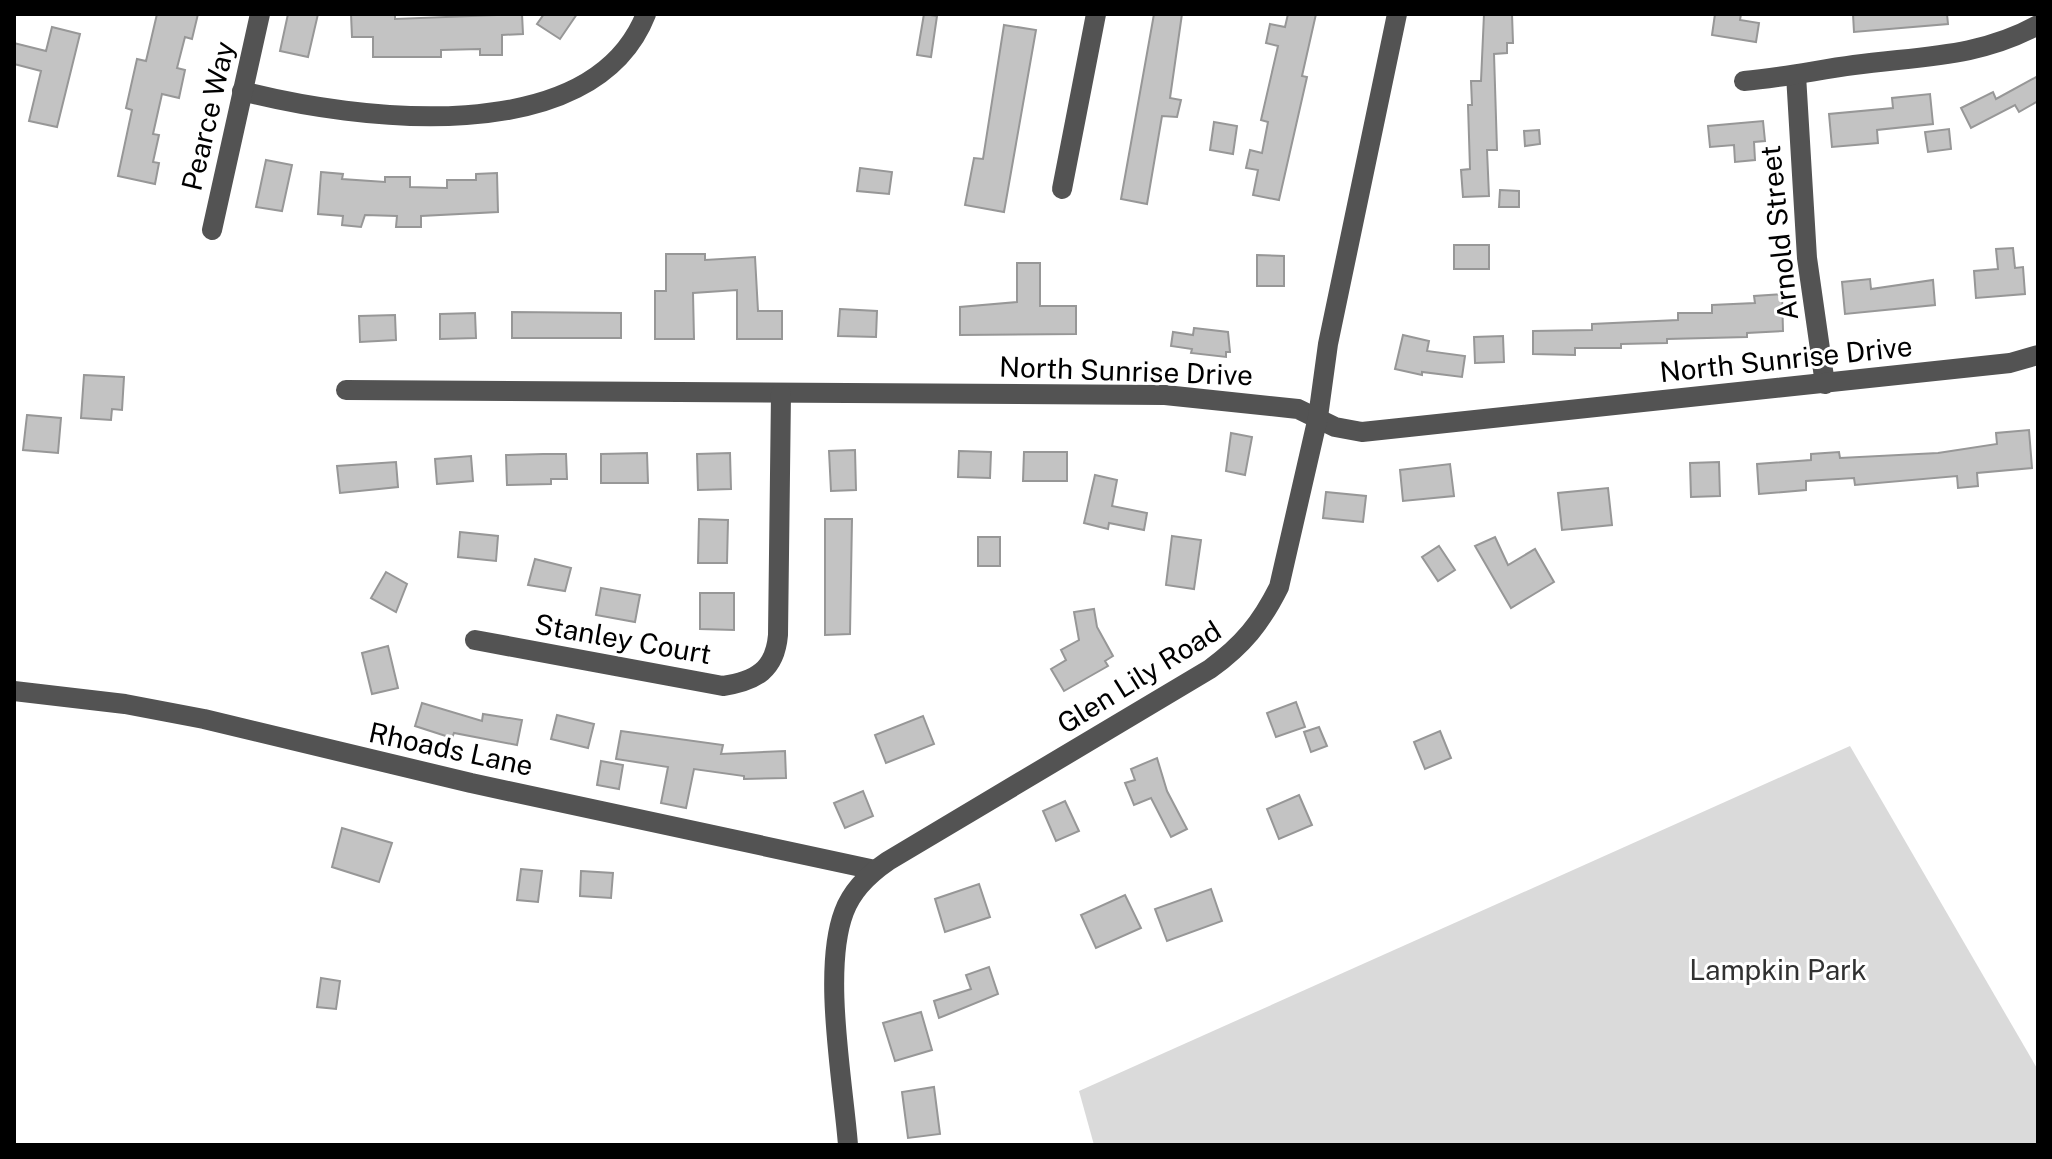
<svg xmlns="http://www.w3.org/2000/svg" width="2052" height="1159" viewBox="0 0 2052 1159" font-family="'Public Sans',sans-serif">
<style>
.green{fill:#dadada}
.building{fill:#c3c3c3;stroke:#979797;stroke-width:2}
.lines{fill:none;stroke-linecap:round;stroke-linejoin:round}
.minor{stroke:#535353;stroke-width:20}
.labels{text-anchor:middle;stroke-width:6;stroke-linejoin:round;paint-order:stroke}
.street-label{font-size:28px;fill:#000;stroke:#fff}
.park-label{font-size:28px;fill:#313131;stroke:#fff}
</style>
<rect width="100%" height="100%" fill="#fff"/>
<polygon class="green" points="1850,746 2038,1070 2038,1145 1094,1145 1079,1091"/>
<g class="building">
<polygon points="157,14 198,14 192,39 185,37 177,68 185,70 179,98 162,94 153,134 159,135 153,162 159,163 155,184 118,176 132,110 126,108 137,59 146,61"/>
<polygon points="288,14 318,14 308,57 280,51"/>
<polygon points="351,14 395,14 395,19 522,14 523,34 502,35 502,55 480,55 480,49 441,50 441,57 373,57 373,37 352,37"/>
<polygon points="544,14 577,14 560,39 537,24"/>
<polygon points="924,14 937,16 931,57 917,55"/>
<polygon points="1154,14 1182,14 1170,98 1181,100 1177,117 1162,116 1147,204 1121,199"/>
<polygon points="1288,14 1316,14 1302,76 1307,77 1279,200 1253,195 1258,170 1246,168 1250,150 1262,153 1268,122 1261,120 1278,46 1266,43 1270,24 1285,27"/>
<polygon points="1484,14 1512,14 1513,43 1507,43 1507,53 1494,54 1497,150 1487,150 1489,196 1463,197 1461,170 1470,169 1468,105 1472,105 1471,81 1481,81"/>
<polygon points="1715,14 1741,14 1740,20 1759,23 1756,42 1712,35"/>
<polygon points="1853,14 1947,14 1948,24 1854,32"/>
<polygon points="1004,25 1036,30 1004,212 965,205 974,158 983,159"/>
<polygon points="52,27 80,34 57,127 29,121 41,71 14,64 14,43 46,51"/>
<polygon points="2038,76 2038,101 2019,112 2015,105 1971,128 1961,108 1993,92 1996,99"/>
<polygon points="1930,94 1933,124 1877,130 1878,143 1832,147 1829,114 1893,108 1892,98"/>
<polygon points="1763,121 1765,141 1754,142 1755,160 1735,162 1734,145 1710,147 1708,126"/>
<polygon points="1214,122 1237,126 1233,154 1210,150"/>
<polygon points="1949,129 1951,149 1928,152 1925,132"/>
<polygon points="1539,130 1540,144 1525,146 1524,131"/>
<polygon points="266,160 292,165 282,211 256,207"/>
<polygon points="860,168 892,172 889,194 857,191"/>
<polygon points="321,172 343,174 342,179 385,182 385,177 410,177 410,187 447,188 447,180 476,180 476,174 497,173 498,212 421,216 421,227 396,227 397,216 365,215 361,227 342,225 343,216 318,214"/>
<polygon points="1500,190 1519,191 1519,207 1499,207"/>
<rect x="1454" y="245" width="35" height="24"/>
<polygon points="2013,248 2015,268 2023,267 2025,294 1976,298 1974,271 1998,269 1996,249"/>
<polygon points="666,254 705,254 705,260 755,257 758,311 782,311 782,339 737,339 737,290 693,293 694,339 655,339 655,291 666,291"/>
<polygon points="1257,255 1284,256 1284,286 1257,286"/>
<polygon points="1017,263 1040,263 1040,306 1076,306 1076,334 960,335 960,307 1017,302"/>
<polygon points="1870,279 1871,289 1933,280 1935,305 1845,314 1842,282"/>
<polygon points="1782,294 1783,331 1747,333 1747,337 1667,339 1667,343 1621,344 1621,348 1575,348 1575,355 1533,354 1533,331 1592,330 1592,324 1678,320 1678,313 1712,313 1712,305 1755,303 1754,296"/>
<polygon points="840,309 877,311 876,337 838,336"/>
<polygon points="512,312 621,313 621,338 512,338"/>
<polygon points="475,313 476,338 440,339 440,314"/>
<polygon points="395,315 396,340 360,342 359,316"/>
<polygon points="1194,328 1228,332 1230,352 1226,352 1226,357 1191,353 1192,349 1171,346 1173,332 1193,335"/>
<polygon points="1403,335 1429,341 1427,351 1465,356 1462,377 1422,372 1422,375 1395,369"/>
<polygon points="1503,336 1504,362 1475,363 1474,337"/>
<polygon points="84,375 124,377 122,410 112,409 111,420 81,418"/>
<polygon points="27,415 61,418 58,453 23,450"/>
<polygon points="2029,430 2032,468 1977,473 1978,486 1958,488 1957,476 1855,485 1854,478 1806,481 1806,490 1759,494 1757,464 1811,460 1811,454 1839,452 1840,458 1938,453 1997,444 1996,433"/>
<polygon points="1231,433 1252,437 1245,475 1226,471"/>
<polygon points="855,450 856,490 831,491 829,451"/>
<polygon points="959,451 991,452 990,478 958,477"/>
<polygon points="1024,452 1067,452 1067,481 1023,481"/>
<polygon points="647,453 648,483 601,483 601,454"/>
<polygon points="730,453 731,489 698,490 697,454"/>
<polygon points="543,454 566,454 567,479 551,479 551,484 507,485 506,455"/>
<polygon points="471,456 473,481 437,484 435,459"/>
<polygon points="396,462 398,487 340,493 337,466"/>
<polygon points="1719,462 1720,496 1691,497 1690,463"/>
<polygon points="1450,464 1454,496 1403,501 1400,470"/>
<polygon points="1095,475 1117,480 1112,506 1147,513 1144,530 1109,523 1108,529 1084,523"/>
<polygon points="1608,488 1612,525 1562,530 1558,493"/>
<polygon points="1326,492 1366,496 1363,522 1323,518"/>
<polygon points="699,519 728,520 727,563 698,563"/>
<polygon points="825,519 852,519 850,634 825,635"/>
<polygon points="460,532 498,536 496,561 458,557"/>
<polygon points="1172,536 1201,540 1194,589 1166,585"/>
<rect x="978" y="537" width="22" height="29"/>
<polygon points="1495,537 1508,565 1535,549 1554,582 1511,608 1475,546"/>
<polygon points="1439,546 1455,570 1438,581 1422,557"/>
<polygon points="535,559 571,568 565,591 528,585"/>
<polygon points="386,572 407,584 396,612 371,598"/>
<polygon points="601,588 640,595 635,622 596,615"/>
<polygon points="700,593 734,593 734,630 700,629"/>
<polygon points="1094,609 1097,627 1113,656 1105,661 1108,666 1064,691 1051,669 1066,660 1061,650 1079,640 1074,612"/>
<polygon points="388,646 398,688 372,694 362,653"/>
<polygon points="1296,702 1305,727 1276,737 1267,713"/>
<polygon points="422,703 482,721 483,714 522,720 517,745 454,733 452,738 415,726"/>
<polygon points="557,715 594,724 588,748 551,739"/>
<polygon points="923,716 934,744 886,763 875,735"/>
<polygon points="1319,727 1327,746 1311,752 1304,732"/>
<polygon points="621,731 723,745 721,754 785,751 786,778 744,779 744,776 694,769 686,808 661,803 668,767 616,759"/>
<polygon points="1440,731 1451,758 1425,769 1414,742"/>
<polygon points="1157,758 1167,791 1187,829 1171,837 1151,798 1134,805 1125,783 1135,780 1131,769"/>
<polygon points="601,761 623,765 619,789 597,785"/>
<polygon points="863,791 873,816 845,828 834,803"/>
<polygon points="1299,795 1312,825 1279,839 1267,809"/>
<polygon points="1065,801 1079,831 1056,841 1043,811"/>
<polygon points="342,828 392,843 379,882 332,867"/>
<polygon points="521,869 542,871 538,902 517,900"/>
<polygon points="581,871 613,873 611,898 580,896"/>
<polygon points="979,884 990,917 945,932 935,899"/>
<polygon points="1211,889 1222,921 1167,941 1155,909"/>
<polygon points="1125,895 1141,928 1096,948 1081,915"/>
<polygon points="989,967 998,994 939,1018 934,1001 971,989 966,975"/>
<polygon points="321,978 340,981 336,1009 317,1007"/>
<polygon points="921,1012 932,1050 895,1061 883,1023"/>
<polygon points="934,1087 940,1134 908,1138 902,1092"/>
</g>
<g class="lines">
<g class="minor">
<polyline points="1796,75 1807,258 1825,384"/>
<path d="M1744 81C1781 78 1817 70 1854 65 1919 56 1978 58 2038 25"/>
<path d="M242 91C355 120 592 152 646 14"/>
<polyline points="1062,189 1096,14"/>
<polyline points="212,230 260,14"/>
<polyline points="346,390 1165,395 1298,409 1335,427 1362,432 2010,363 2038,355"/>
<path d="M475 640 723 686C756 681 775 670 778 635L781 393"/>
<polyline points="14,691 125,704 204,719 471,783 875,870"/>
<path d="M848 1145C843 1081 822 970 844 912 852 890 869 874 888 861L1210 669C1243 645 1261 623 1279 587L1318 417 1328 344 1397 14"/>
</g>
</g>
<g class="labels">
<g class="street-label">
<text transform="translate(208 116) rotate(-77)" y="10">Pearce Way</text>
<text transform="translate(1779 233) rotate(-96)" y="10">Arnold Street</text>
<text transform="translate(1786 359) rotate(-6)" y="10">North Sunrise Drive</text>
<text transform="translate(1126 371) rotate(2)" y="10">North Sunrise Drive</text>
<text transform="translate(623 639) rotate(10)" y="10">Stanley Court</text>
<text transform="translate(1139 677) rotate(-32)" y="10">Glen Lily Road</text>
<text transform="translate(451 749) rotate(12)" y="10">Rhoads Lane</text>
</g>
<g class="park-label">
<text x="1778" y="980">Lampkin Park</text>
</g>
</g>
<rect width="2052" height="1159" fill="none" stroke="#000000" stroke-width="32"/>
</svg>
